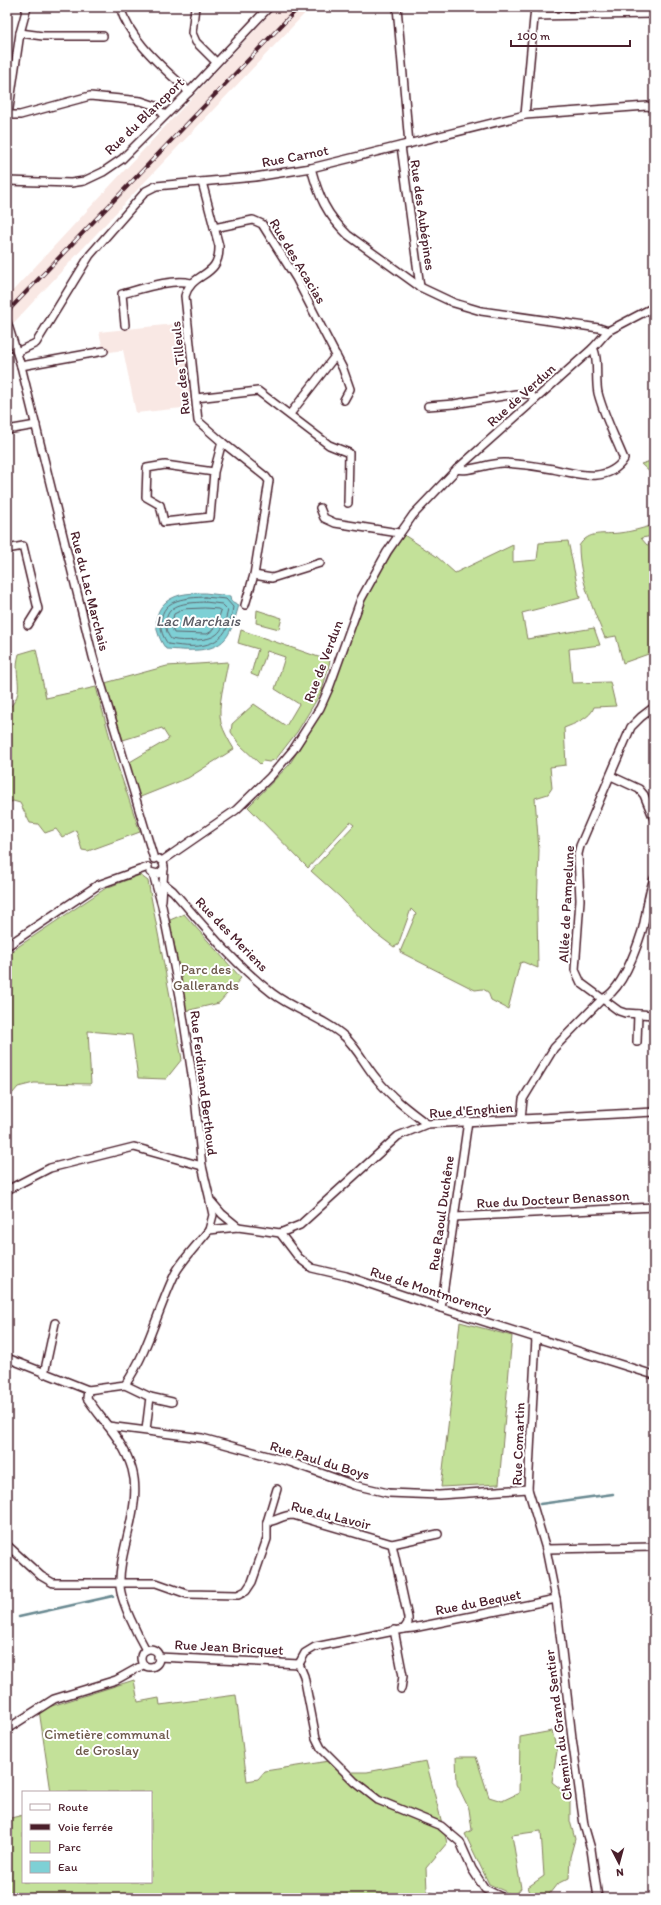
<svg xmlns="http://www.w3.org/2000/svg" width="661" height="1905" viewBox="0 0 661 1905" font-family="Itim,sans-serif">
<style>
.built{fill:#f9e8e4}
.green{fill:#c3e199;stroke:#868062}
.water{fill:#7ed0d5;stroke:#698991}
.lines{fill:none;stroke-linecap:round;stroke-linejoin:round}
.shore{stroke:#5f666f;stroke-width:1}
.stream{stroke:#698991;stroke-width:2.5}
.minor-casing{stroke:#4a1f2b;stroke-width:10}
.minor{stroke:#fff;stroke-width:7}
.rail-casing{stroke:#4a1f2b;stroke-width:4}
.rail{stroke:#fff;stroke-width:2.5;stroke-dasharray:8;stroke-linecap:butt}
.labels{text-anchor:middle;stroke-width:4;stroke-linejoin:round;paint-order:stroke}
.street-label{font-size:14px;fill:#4a1f2b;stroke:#fff}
.park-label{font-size:14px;fill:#6e594c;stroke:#fff}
.water-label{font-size:15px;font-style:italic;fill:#5c5d66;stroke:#fff}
</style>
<rect width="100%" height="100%" fill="#fff"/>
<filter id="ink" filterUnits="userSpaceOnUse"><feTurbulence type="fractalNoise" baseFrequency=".025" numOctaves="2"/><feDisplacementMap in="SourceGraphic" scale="8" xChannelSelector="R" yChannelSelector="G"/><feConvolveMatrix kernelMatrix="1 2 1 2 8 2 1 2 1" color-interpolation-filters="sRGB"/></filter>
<g filter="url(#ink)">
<g class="built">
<polygon points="276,7 311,7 138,189 7,330 7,297"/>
<polygon points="184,323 191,407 136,413 123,350 104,353 99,332"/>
</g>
<g class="green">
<polygon points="654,460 654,476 641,464"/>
<path d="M654 525V536L641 538 647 545 654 544V652L623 663 616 636 605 638C593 609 579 578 579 546 589 530 603 535 619 533 631 532 643 528 654 525Z"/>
<path d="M404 535 436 556 455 573 513 545V562L537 560 539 543 568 541 580 598 522 613 527 639 594 628 600 645 569 649 572 683 610 682 615 703 616 706 594 707C591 718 574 724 564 728L566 765 550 767 552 788 548 794 535 798 539 850 537 912 538 968 523 962 520 963 508 1009 491 1000 488 992 483 989 475 990 400 952 416 914 411 909 398 945 394 947 374 932 340 897 311 871 354 825 350 822 308 868 248 807 289 765 312 728 334 685 362 607 379 573Z"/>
<polygon points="257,610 282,618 279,629 256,623"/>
<polygon points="241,630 330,661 322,691 297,732 276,759 269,762 263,761 260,764 239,744 231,732 232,724 254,704 286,726 299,704 275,689 285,657 267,651 258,677 251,674 258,649 238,643"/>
<path d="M36 649 46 698 96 687 118 767 140 832 88 851 82 850 76 830 62 837 56 829 45 833 38 824 30 823 20 803 13 801 7 804V710C28 691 12 678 19 654Z"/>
<path d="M228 662C225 681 217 705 221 723 224 732 229 741 234 749L188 778 138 798 128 763 169 739 162 728 123 740 105 683 167 666Z"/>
<polygon points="140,875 148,881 182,1059 166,1079 138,1078 132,1035 88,1031 91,1084 34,1083 18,1087 7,1100 7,954 106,888"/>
<polygon points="184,914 241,978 219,1003 186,1011 170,920"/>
<polygon points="460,1322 512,1336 499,1484 441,1487"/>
<polygon points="134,1680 138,1702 159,1698 160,1705 236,1695 247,1781 258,1779 265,1771 329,1761 343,1772 367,1772 426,1761 447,1843 426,1868 427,1891 443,1896 443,1898 7,1898 7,1819 23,1815 23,1882 151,1882 151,1792 51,1792 39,1710"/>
<polygon points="552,1731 557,1751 552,1782 570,1796 570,1821 575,1839 570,1857 569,1878 557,1884 546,1898 532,1898 528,1887 544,1876 541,1831 512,1835 521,1888 515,1896 489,1884 465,1834 472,1830 469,1809 457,1784 456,1757 476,1757 489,1797 502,1801 519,1793 520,1737"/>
</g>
<path class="water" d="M205 593 230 596 231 601 239 605C236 615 233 627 228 635 216 655 186 650 166 649 151 628 152 603 180 595 188 593 197 593 205 593Z"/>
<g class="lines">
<g class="shore">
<path d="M205 597 226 599 233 607C228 647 203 650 168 644 163 637 160 630 161 621 163 598 187 598 205 597Z"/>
<path d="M205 602 222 604 228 610C223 631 219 639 196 640 188 641 179 641 171 639 167 634 165 628 166 621 168 602 190 603 205 602Z"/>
<path d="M205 608 218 609 221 611C218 620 216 630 207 634L174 633 171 626 174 614 184 609Z"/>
</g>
<g class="stream">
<polyline points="540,1504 613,1494"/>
<polyline points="19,1617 113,1596"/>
</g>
<defs>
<g id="minor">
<polyline points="27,7 20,33 8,115 20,115 90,96 141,101 156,106 164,115"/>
<path d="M120 7C130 41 164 68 189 92"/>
<polyline points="195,7 192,33 196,42 216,62"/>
<polyline points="397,7 409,144"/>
<polyline points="535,16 654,14"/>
<polyline points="20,33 43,36 103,36"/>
<polyline points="525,115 535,7"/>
<polyline points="401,146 420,287"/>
<path d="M311 168C319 197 326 214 348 235L420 287 454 303 481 311 599 328 608 331"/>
<polyline points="7,181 71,183 84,181 103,172 122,159 189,92 269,7"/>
<path d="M202 182 219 246C220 279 192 271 185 296L198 421 222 442 266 477 269 481 254 575 245 605"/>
<polyline points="214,228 253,220 262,224 296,278 343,369 350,389 344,400"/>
<polyline points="7,322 21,366 93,657 154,859"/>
<path d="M125 325 122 294C141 289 172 278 191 283"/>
<polyline points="17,352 36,343 90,255 146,191 156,186 255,177 311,168 525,115 647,106 654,108"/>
<polyline points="21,366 104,351"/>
<polyline points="196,398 258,391 329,445 349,453 348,503"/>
<polyline points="428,406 454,404 516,394 529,394 535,399"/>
<polyline points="290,414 336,355"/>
<polyline points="7,430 36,425"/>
<path d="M457 469C466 473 491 462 505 463 521 464 537 466 553 469 577 474 608 484 624 459 615 437 604 416 598 393 595 379 599 358 593 348"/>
<polyline points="214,472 165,465 147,468 146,497 160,505 164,522 210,517 214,472 222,442"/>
<polyline points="320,508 324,518 335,523 399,533"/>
<polyline points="7,549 23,546 38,609 28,625"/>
<polyline points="254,575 272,578 320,563"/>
<polyline points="654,707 641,717 631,727 580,846 578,854 580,900 575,970 581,983 619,1011 625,1013 654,1015"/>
<polyline points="611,776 639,789 644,795 654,819"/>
<polyline points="159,859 163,862 164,867 162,900"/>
<polyline points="162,861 236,810 270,777 293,750 320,708 329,688 361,599 387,552 413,515 457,469 593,348 608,331 654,307"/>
<polyline points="150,872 158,874 164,869"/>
<polyline points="153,874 162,906 180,996 194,1088 202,1166 210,1200 222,1214 238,1227"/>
<path d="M163 883 173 891C204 926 234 964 272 993 294 1010 324 1018 345 1037 357 1048 365 1065 376 1078 391 1097 408 1110 427 1124"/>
<polyline points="7,946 98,885 148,867"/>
<polyline points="637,1042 638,1014"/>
<path d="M521 1119 523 1099 554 1048 602 999C621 992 636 950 642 931 647 914 647 895 654 879"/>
<polyline points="7,1190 50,1168 134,1147 202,1166"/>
<polyline points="454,1217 654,1207"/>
<polyline points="209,1230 213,1215 210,1201"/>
<polyline points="280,1233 300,1225 398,1136 427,1124 654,1112"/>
<polyline points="441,1308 468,1121"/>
<polyline points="536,1338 528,1489 546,1549 556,1599 572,1738 584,1825 591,1849 598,1898"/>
<path d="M7 1358 88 1390 125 1385C148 1352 157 1312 174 1276 179 1263 200 1242 209 1230L238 1227 280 1233 299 1258 312 1268 346 1276 441 1308 654 1375"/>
<polyline points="44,1374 55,1323"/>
<polyline points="125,1385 150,1397 146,1430"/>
<path d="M88 1390 87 1398C103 1422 124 1441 132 1469 143 1507 118 1549 120 1586 121 1602 138 1636 146 1650"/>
<polyline points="150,1397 172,1402"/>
<polyline points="108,1426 202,1438 290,1462 354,1485 388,1493 439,1495 528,1489"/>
<polyline points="267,1522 277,1489"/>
<polyline points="392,1544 438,1534"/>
<path d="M7 1545 41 1576 53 1583H156L187 1594 238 1595 246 1591 252 1582 267 1539V1522C277 1521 282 1515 293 1515L392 1544 408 1618V1623L404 1629 315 1647 305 1653 299 1664"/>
<polyline points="546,1549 654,1547"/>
<polyline points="404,1629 413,1628 556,1599"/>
<polyline points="394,1630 403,1676 401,1689"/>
<circle cx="150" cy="1658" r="9"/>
<polyline points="158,1657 299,1664"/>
<polyline points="299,1664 304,1676 316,1738 321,1748 355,1782 378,1800 441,1826 460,1842 472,1869 485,1889 503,1898"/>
<polyline points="7,1729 54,1699 116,1680 143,1665"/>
</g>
</defs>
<use href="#minor" class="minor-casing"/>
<use href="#minor" class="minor"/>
<defs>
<polyline id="rail" points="7,312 299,7"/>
</defs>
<use href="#rail" class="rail-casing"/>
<use href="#rail" class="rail"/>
</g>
</g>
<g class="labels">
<g class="street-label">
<text transform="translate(144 116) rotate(-44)" y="5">Rue du Blancport</text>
<text transform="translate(295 156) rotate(-11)" y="5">Rue Carnot</text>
<text transform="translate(423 215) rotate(82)" y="5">Rue des Aubépines</text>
<text transform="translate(298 261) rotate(59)" y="5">Rue des Acacias</text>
<text transform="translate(180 368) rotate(-96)" y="5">Rue des Tilleuls</text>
<text transform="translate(521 395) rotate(-42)" y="5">Rue de Verdun</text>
<text transform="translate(90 591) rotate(76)" y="5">Rue du Lac Marchais</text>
<text transform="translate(323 661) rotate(-69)" y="5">Rue de Verdun</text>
<text transform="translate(566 904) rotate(-87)" y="5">Allée de Pampelune</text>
<text transform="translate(232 934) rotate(46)" y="5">Rue des Meriens</text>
<text transform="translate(204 1083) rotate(83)" y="5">Rue Ferdinand Berthoud</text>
<text transform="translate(471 1110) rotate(-4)" y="5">Rue d'Enghien</text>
<text transform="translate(553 1199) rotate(-3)" y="5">Rue du Docteur Benasson</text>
<text transform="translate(441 1213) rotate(-82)" y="5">Rue Raoul Duchêne</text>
<text transform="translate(431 1290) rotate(18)" y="5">Rue de Montmorency</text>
<text transform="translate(518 1444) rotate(-88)" y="5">Rue Comartin</text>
<text transform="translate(320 1460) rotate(17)" y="5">Rue Paul du Boys</text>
<text transform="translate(331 1515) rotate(14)" y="5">Rue du Lavoir</text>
<text transform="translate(478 1602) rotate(-11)" y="5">Rue du Bequet</text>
<text transform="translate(229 1647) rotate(3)" y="5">Rue Jean Bricquet</text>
<text transform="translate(558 1725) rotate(-97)" y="5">Chemin du Grand Sentier</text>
</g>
<g class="park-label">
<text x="206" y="974">Parc des<tspan x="206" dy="16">Gallerands</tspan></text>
<text x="107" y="1739">Cimetière communal<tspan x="107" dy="16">de Groslay</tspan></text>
</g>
<g class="water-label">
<text x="198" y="626">Lac Marchais</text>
</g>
</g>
<rect width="661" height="1905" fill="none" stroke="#fff" stroke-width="24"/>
<rect x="12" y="12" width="637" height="1881" fill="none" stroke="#4a1f2b" stroke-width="1.5" filter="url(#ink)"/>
<rect x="22" y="1791" width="130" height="92" fill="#ffffff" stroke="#b7a5aa"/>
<rect x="30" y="1804" width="20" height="6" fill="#ffffff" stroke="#b7a5aa"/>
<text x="58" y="1811" font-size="12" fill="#4a1f2b">Route</text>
<rect x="30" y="1824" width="20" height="6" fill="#4a1f2b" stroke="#b7a5aa"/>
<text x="58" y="1831" font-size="12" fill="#4a1f2b">Voie ferrée</text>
<rect x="30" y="1841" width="20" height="12" fill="#c3e199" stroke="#b7a5aa"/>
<text x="58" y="1851" font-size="12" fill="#4a1f2b">Parc</text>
<rect x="30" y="1861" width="20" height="12" fill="#7ed0d5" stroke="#b7a5aa"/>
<text x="58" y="1871" font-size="12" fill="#4a1f2b">Eau</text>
<g transform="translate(619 1863) rotate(174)" stroke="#ffffff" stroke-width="3" paint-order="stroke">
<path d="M0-3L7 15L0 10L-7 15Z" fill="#4a1f2b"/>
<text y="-6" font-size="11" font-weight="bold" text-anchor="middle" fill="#4a1f2b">N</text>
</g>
<path d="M511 40v6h119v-6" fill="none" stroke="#4a1f2b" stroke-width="2"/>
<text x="517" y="40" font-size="12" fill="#4a1f2b" stroke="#ffffff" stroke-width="3" paint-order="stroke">100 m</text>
</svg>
